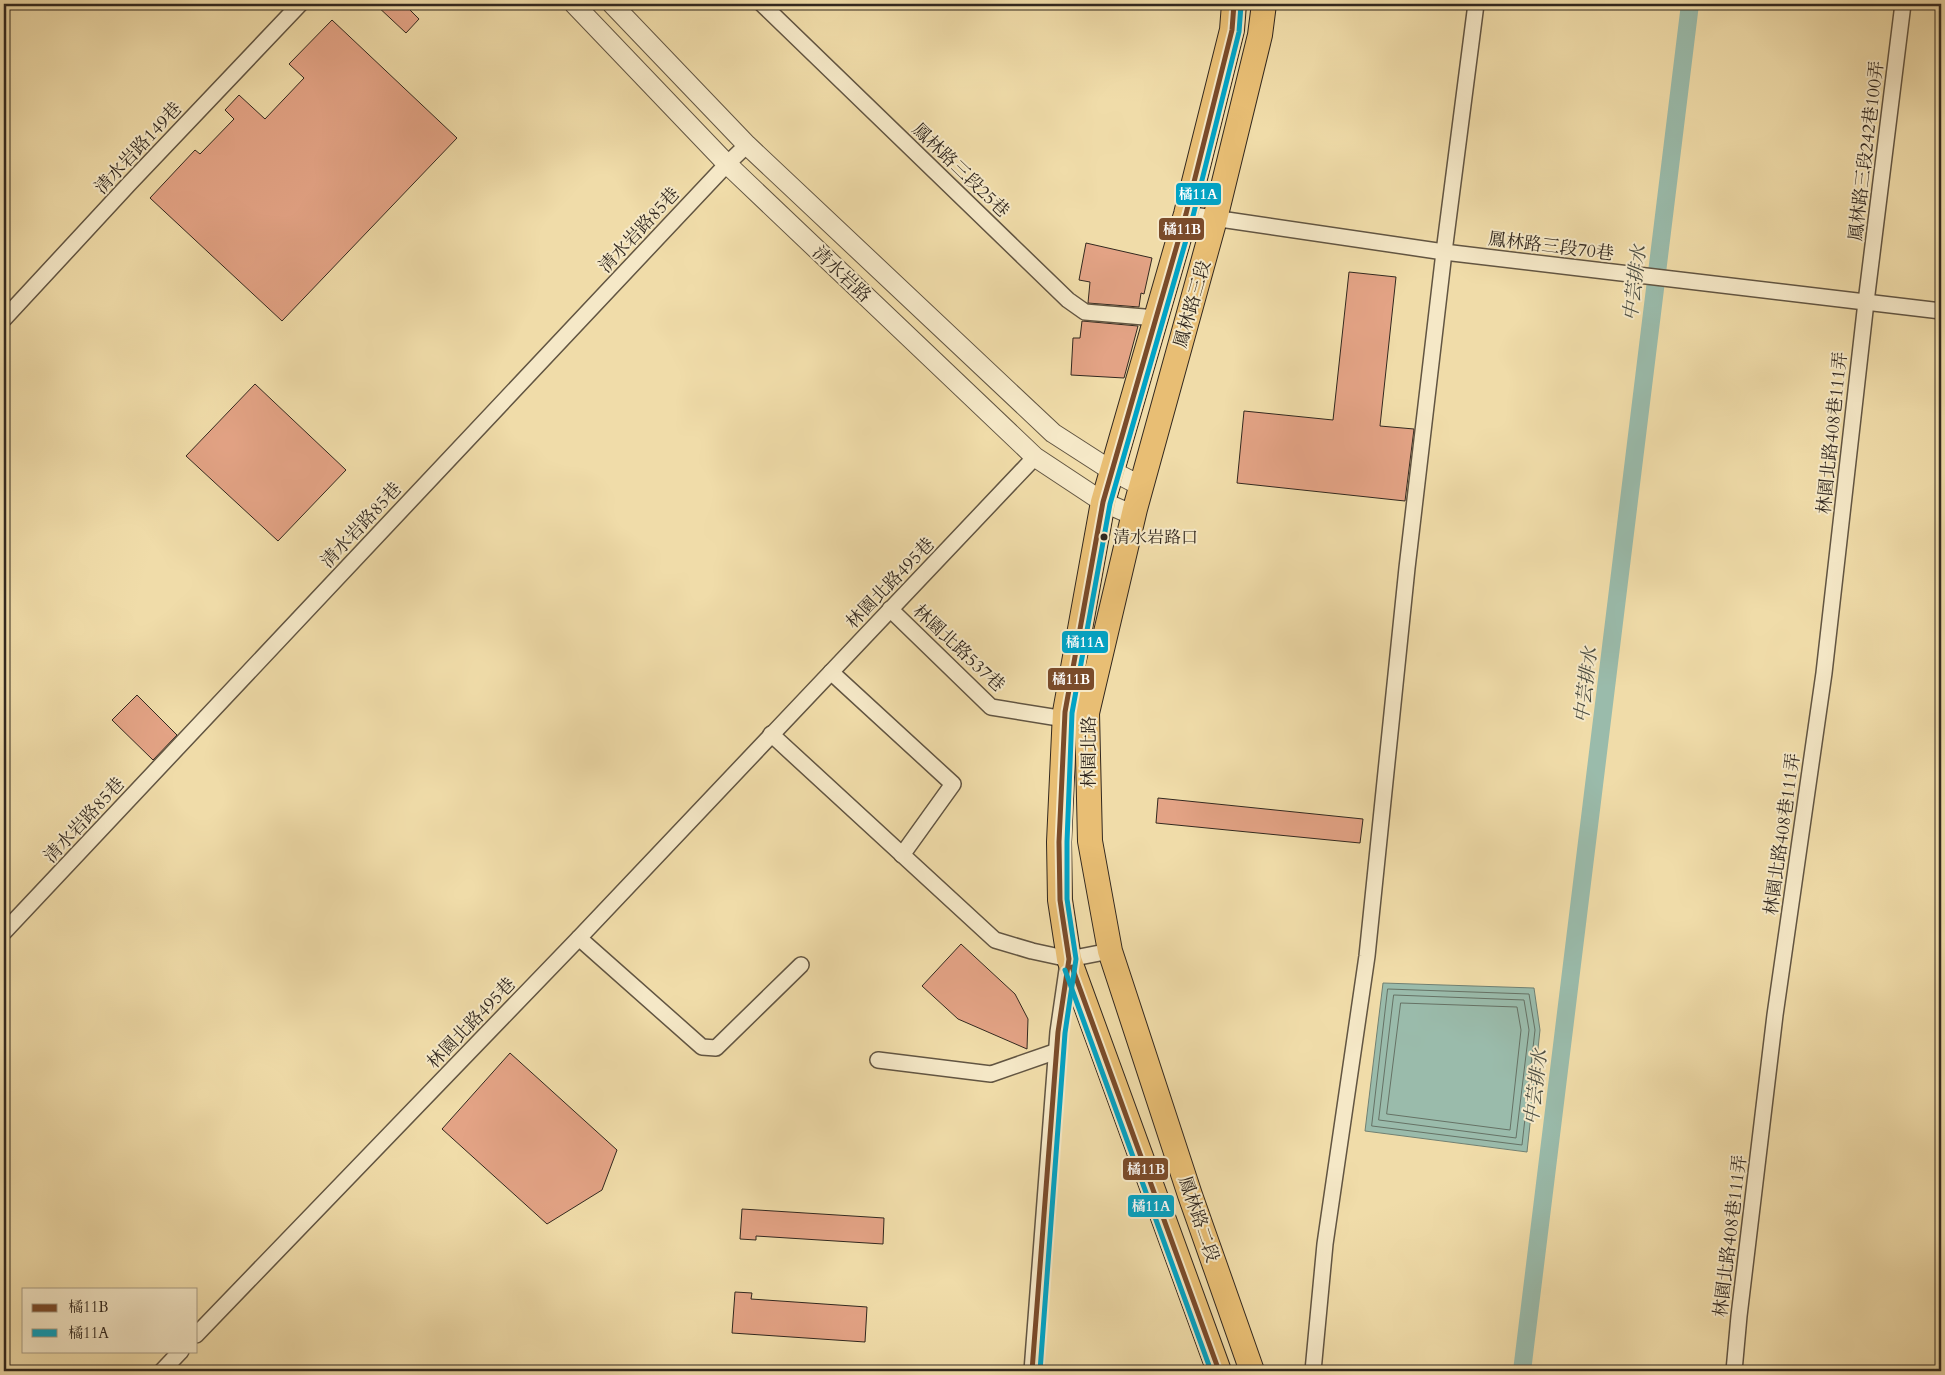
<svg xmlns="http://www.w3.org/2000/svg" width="1945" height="1375" viewBox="0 0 1945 1375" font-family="Cardo,'Noto Serif TC',serif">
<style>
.water{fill:#9abbab;stroke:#708073}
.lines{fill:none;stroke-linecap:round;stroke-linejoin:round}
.shore{stroke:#667265;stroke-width:1}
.canal{stroke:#9abbab;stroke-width:18}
.building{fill:#e3a385;stroke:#32281f}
.minor-casing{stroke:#625542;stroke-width:18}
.tertiary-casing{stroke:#625542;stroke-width:21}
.primary-casing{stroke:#32281f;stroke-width:26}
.minor{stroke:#f5e8c7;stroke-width:15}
.tertiary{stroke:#f5e8c7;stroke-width:19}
.primary{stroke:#e8be74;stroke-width:24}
.bus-1-casing{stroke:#f5e8c7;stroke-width:9}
.bus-2-casing{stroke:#f5e8c7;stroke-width:9}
.bus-1{stroke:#7a4b2a;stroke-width:5}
.bus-2{stroke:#02a3c5;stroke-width:5}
.bus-dot{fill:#32281f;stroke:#f5e8c7;stroke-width:2}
.labels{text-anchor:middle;stroke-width:4;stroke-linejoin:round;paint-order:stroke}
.bus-label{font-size:17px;fill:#32281f;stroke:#f5e8c7;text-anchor:start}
.street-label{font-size:18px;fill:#32281f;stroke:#f5e8c7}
.water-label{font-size:19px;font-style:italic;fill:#4c4d42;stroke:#f5e8c7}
.line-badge{stroke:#f5e8c7;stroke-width:2}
.badge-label{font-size:14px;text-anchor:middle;font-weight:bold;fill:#fff}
</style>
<rect width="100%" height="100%" fill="#f0dca9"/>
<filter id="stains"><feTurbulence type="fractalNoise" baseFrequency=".004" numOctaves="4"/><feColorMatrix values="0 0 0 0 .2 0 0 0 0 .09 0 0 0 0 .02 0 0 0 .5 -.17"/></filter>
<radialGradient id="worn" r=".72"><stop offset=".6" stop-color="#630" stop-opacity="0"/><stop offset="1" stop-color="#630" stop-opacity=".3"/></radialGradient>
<polygon class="water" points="1383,983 1534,988 1540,1030 1527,1152 1365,1131"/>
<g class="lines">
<g class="shore">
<polygon points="1388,989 1529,994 1535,1030 1522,1145 1372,1126"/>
<polygon points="1394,995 1524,1000 1529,1030 1516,1138 1379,1120"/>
<polygon points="1401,1003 1517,1007 1521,1030 1510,1130 1387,1114"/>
</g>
<polyline class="canal" points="1522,1371 1690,4"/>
</g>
<g class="building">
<polygon points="375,4 416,4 410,10 419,19 406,33"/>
<polygon points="332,20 457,138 282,321 150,198 195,150 200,154 234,119 225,110 239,95 265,119 304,78 289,64"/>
<polygon points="1086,243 1152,258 1144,294 1141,293 1139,307 1088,303 1090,282 1079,280"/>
<polygon points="1349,272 1396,277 1380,426 1414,429 1405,501 1237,483 1244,411 1333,420"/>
<polygon points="1082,321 1138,326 1124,378 1071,375 1073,338 1080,338"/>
<polygon points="255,384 346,470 278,541 186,456"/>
<polygon points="137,695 177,735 153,760 112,720"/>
<polygon points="1158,798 1363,819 1360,843 1156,823"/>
<polygon points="961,944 1015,994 1028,1019 1027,1049 958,1019 922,986"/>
<polygon points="510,1053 617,1150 602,1190 547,1224 442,1129"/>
<polygon points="742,1209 884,1218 883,1244 756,1236 756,1240 740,1239"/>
<polygon points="735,1292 752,1293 751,1299 867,1307 865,1342 732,1333"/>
</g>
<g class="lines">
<defs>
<g id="minor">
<polyline points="762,4 1068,300 1085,312 1156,318"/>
<polyline points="1186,214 1444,252 1941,311"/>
<polyline points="4,319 129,184 300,4"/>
<polyline points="890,609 991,707 1065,719"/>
<polyline points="831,672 953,784 902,855"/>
<polyline points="771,734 995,940 1032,951 1069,959 1110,951"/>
<polyline points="4,932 727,164 747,145"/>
<polyline points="579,938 702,1047 716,1048 801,965"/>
<polyline points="878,1060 991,1074 1057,1051"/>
<polyline points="196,1335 579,938 1035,457"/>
<polyline points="162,1371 181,1351"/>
<polyline points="1032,1371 1058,1032 1068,963"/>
<polyline points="1313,1371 1325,1244 1367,956 1407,568 1444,252 1476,4"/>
<polyline points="1734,1371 1739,1316 1775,1015 1824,673 1866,302 1903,4"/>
</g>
<g id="tertiary">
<polyline points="574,4 727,164 1035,457 1103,502 1133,515"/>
<polyline points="612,4 747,145 1053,433 1112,471 1141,486"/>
</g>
<g id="primary">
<polyline points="1219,1371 1069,959 1060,900 1059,842 1065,712 1103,502 1186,214 1232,30 1234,4"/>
<polyline points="1252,1371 1190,1195 1110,951 1090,841 1087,713 1135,509 1215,219 1260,35 1264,4"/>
</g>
</defs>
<use href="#minor" class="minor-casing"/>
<use href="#tertiary" class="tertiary-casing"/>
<use href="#primary" class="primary-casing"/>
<use href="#minor" class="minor"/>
<use href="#tertiary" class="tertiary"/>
<use href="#primary" class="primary"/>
<defs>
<g id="bus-1">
<polyline points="1072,967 1219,1371"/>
<polyline points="1032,1371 1058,1032 1069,959 1060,900 1059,842 1065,712 1103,502 1186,214 1232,30 1234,4"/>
</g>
<g id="bus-2">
<polyline points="1065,970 1211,1371"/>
<polyline points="1040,1371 1065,1033 1076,959 1067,899 1067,842 1072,713 1110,504 1193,216 1239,32 1241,5"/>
</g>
</defs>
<use href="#bus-1" class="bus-1-casing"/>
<use href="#bus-2" class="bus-2-casing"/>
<use href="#bus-1" class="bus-1"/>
<use href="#bus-2" class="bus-2"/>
</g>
<circle class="bus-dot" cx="1104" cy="537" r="4.5"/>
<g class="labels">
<g class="bus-label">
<text x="1113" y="543">清水岩路口</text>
</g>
<g class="street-label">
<text transform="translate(138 148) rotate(-47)" y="6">清水岩路149巷</text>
<text transform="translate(1866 151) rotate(-83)" y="6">鳳林路三段242巷100弄</text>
<text transform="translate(961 170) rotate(44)" y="6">鳳林路三段25巷</text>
<text transform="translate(639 230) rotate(-47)" y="6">清水岩路85巷</text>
<text transform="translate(1551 246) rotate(7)" y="6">鳳林路三段70巷</text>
<text transform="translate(842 274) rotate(43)" y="6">清水岩路</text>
<text transform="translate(1192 304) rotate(-74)" y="6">鳳林路三段</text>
<text transform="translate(1832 433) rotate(-84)" y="6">林園北路408巷111弄</text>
<text transform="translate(361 525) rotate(-47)" y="6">清水岩路85巷</text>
<text transform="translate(890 583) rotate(-46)" y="6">林園北路495巷</text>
<text transform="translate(959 648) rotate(43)" y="6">林園北路537巷</text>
<text transform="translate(1089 752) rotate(-90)" y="6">林園北路</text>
<text transform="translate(84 820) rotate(-47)" y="6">清水岩路85巷</text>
<text transform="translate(1782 834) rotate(-82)" y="6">林園北路408巷111弄</text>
<text transform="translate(471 1023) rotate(-46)" y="6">林園北路495巷</text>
<text transform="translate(1199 1219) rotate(71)" y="6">鳳林路二段</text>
<text transform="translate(1730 1236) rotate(-83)" y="6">林園北路408巷111弄</text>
</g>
<g class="water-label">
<text transform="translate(1634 283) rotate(-83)" y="7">中芸排水</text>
<text transform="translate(1585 685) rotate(-83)" y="7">中芸排水</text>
<text transform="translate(1535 1087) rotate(-83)" y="7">中芸排水</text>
</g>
</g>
<g class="line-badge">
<rect x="1175" y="182" width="47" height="24" rx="5" fill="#02a3c5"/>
<rect x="1158" y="217" width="47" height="24" rx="5" fill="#7a4b2a"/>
<rect x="1061" y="630" width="48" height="24" rx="5" fill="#02a3c5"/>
<rect x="1047" y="667" width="48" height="24" rx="5" fill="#7a4b2a"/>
<rect x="1122" y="1157" width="47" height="24" rx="5" fill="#7a4b2a"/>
<rect x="1127" y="1194" width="48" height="24" rx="5" fill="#02a3c5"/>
</g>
<g class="badge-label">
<text x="1198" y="199">橘11A</text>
<text x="1182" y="234">橘11B</text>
<text x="1085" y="647">橘11A</text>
<text x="1071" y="684">橘11B</text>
<text x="1146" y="1174">橘11B</text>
<text x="1151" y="1211">橘11A</text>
</g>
<rect width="1945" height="1375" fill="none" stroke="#f0dca9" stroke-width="20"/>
<rect x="5" y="5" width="1935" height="1365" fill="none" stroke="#32281f" stroke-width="2.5"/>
<rect x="10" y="10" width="1925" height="1355" fill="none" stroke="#32281f"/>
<rect x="22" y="1288" width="175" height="65" fill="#f5e8c7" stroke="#a79b84"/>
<rect x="32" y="1304" width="25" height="8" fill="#7a4b2a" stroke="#a79b84"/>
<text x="68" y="1312" font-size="15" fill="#32281f">橘11B</text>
<rect x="32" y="1329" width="25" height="8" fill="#02a3c5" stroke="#a79b84"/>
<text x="68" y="1338" font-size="15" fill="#32281f">橘11A</text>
<rect width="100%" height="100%" filter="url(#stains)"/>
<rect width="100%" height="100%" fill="url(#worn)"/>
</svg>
